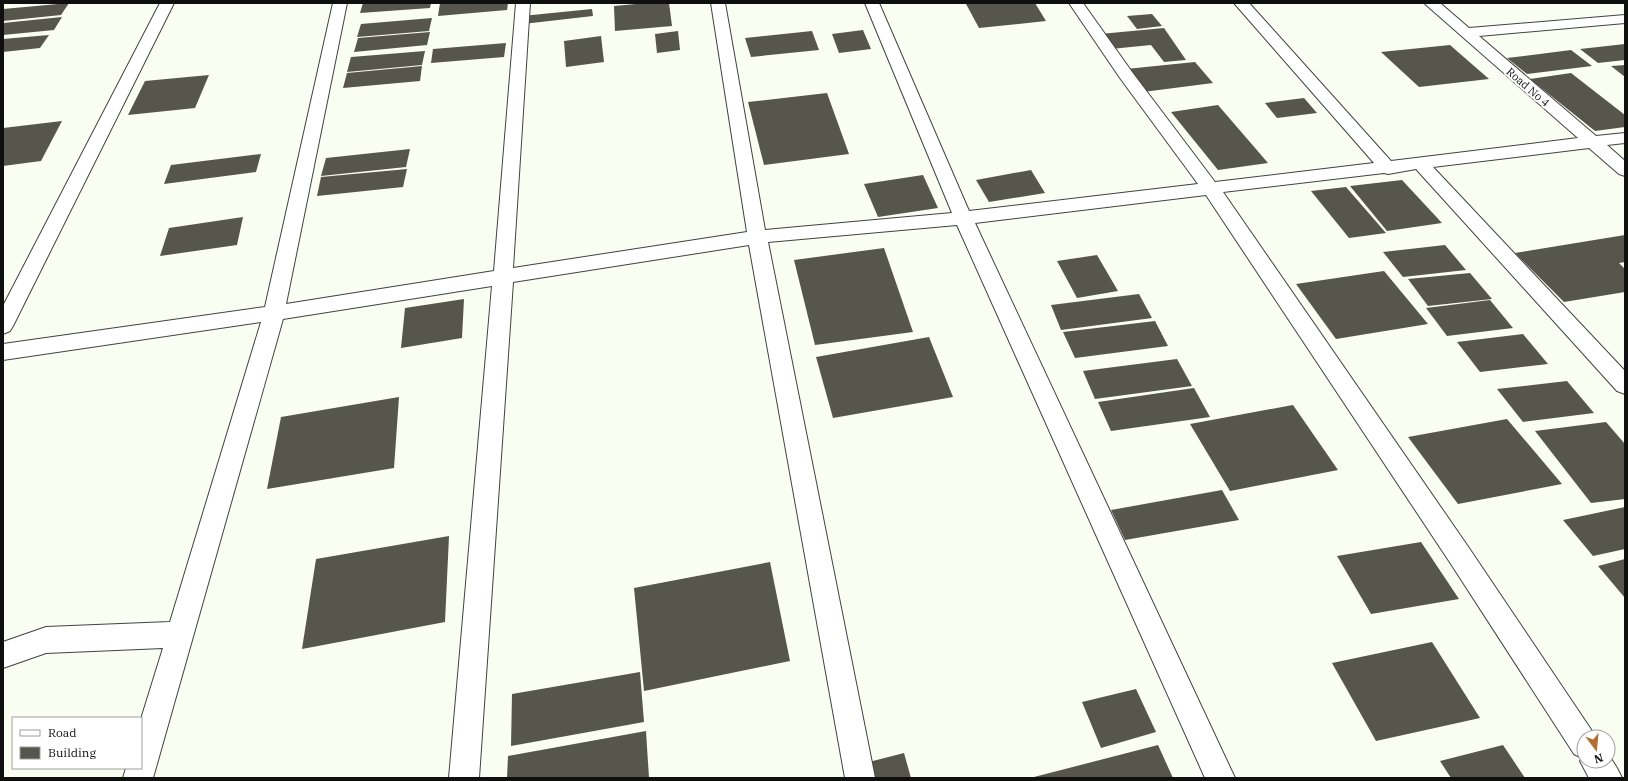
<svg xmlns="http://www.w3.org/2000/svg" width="1628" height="781" viewBox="0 0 1628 781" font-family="'IBM Plex Serif',serif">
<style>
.building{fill:#56564c}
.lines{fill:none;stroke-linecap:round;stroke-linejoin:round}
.minor-casing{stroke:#424242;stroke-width:2}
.minor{fill:#fff;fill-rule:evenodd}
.labels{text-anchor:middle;stroke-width:4;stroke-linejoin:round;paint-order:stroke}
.far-street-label{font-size:11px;fill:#0f0f0f;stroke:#fff}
</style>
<rect width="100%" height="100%" fill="#fafef2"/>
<g class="building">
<polygon points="69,3 61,15 3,21 3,9"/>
<polygon points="363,3 431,3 430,8 360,13"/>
<polygon points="440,3 508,3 507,10 438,16"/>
<polygon points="647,3 669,3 672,26 615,31 614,6"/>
<polygon points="979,3 1035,3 1046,21 979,28 966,4"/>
<polygon points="592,9 593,16 523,24 522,16"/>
<polygon points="1152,14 1162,26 1137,29 1127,16"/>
<polygon points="62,17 54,30 3,35 3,23"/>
<polygon points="432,18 429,31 357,37 361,24"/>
<polygon points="1164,28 1186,60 1164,62 1151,45 1111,49 1100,34"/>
<polygon points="863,30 871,49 839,53 832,34"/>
<polygon points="678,31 680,50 657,53 655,34"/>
<polygon points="812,31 819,50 751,57 745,38"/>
<polygon points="430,32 427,45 354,52 358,38"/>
<polygon points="49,35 40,48 3,52 3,39"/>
<polygon points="601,36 604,62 566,67 564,41"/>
<polygon points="506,43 504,57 431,63 433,49"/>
<polygon points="1625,44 1625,60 1598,63 1580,49"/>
<polygon points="1450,45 1489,79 1419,87 1381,52"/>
<polygon points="1571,50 1592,66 1527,74 1507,58"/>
<polygon points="425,51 422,65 347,72 351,57"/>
<polygon points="1195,62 1213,83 1143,92 1126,69"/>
<polygon points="1625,65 1625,77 1611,66"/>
<polygon points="422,66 420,81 343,88 347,73"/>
<polygon points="1571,73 1625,115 1625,127 1595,131 1530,79"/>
<polygon points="209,75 195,108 128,115 145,81"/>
<polygon points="827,93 849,154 764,165 748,102"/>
<polygon points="1304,98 1317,113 1277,118 1265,103"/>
<polygon points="1218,105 1268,163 1218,170 1171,112"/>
<polygon points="62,121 41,161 3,166 3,128"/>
<polygon points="410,149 406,167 321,176 326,158"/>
<polygon points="261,154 256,172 164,184 171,165"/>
<polygon points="407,169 403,187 317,196 321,177"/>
<polygon points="1031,170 1045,193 989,202 976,180"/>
<polygon points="923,175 938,208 878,217 864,184"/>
<polygon points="1402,180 1442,223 1387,231 1350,186"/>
<polygon points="1346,187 1386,233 1349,238 1311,191"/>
<polygon points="243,217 237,245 160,256 169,228"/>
<polygon points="1625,235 1625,262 1619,263 1625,269 1625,292 1564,302 1515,253"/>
<polygon points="1445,245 1466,270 1403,277 1383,252"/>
<polygon points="884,248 913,332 815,345 794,260"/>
<polygon points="1097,255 1118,291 1077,298 1057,261"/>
<polygon points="1384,271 1428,324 1336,339 1296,284"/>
<polygon points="1470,273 1492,299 1428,306 1408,279"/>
<polygon points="1139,294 1152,318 1061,330 1051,305"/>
<polygon points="464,299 462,338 401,348 405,308"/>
<polygon points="1490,300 1513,328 1447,336 1426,308"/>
<polygon points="1155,321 1168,346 1075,358 1063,332"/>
<polygon points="1523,334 1548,364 1480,372 1457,342"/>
<polygon points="929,337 953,397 833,418 816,357"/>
<polygon points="1177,359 1192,386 1095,399 1083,371"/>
<polygon points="1567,381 1594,413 1523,422 1497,389"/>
<polygon points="1194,388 1210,417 1111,431 1098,402"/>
<polygon points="399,397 394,468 267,489 281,417"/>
<polygon points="1293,405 1338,470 1230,491 1190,424"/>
<polygon points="1507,419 1562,484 1458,504 1408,437"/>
<polygon points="1606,422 1625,444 1625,499 1591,503 1535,431"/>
<polygon points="1222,490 1239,520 1125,540 1111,510"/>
<polygon points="1625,507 1625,549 1593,556 1563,520"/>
<polygon points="449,536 445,622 302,649 316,559"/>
<polygon points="1421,542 1459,599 1371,614 1337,556"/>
<polygon points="1625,559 1625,598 1598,566"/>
<polygon points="770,562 790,661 644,691 634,588"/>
<polygon points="1432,642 1480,718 1376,741 1332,663"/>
<polygon points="640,672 644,722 511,746 512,694"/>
<polygon points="1136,689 1156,732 1101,748 1082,702"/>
<polygon points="646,731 649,778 507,778 508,756"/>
<polygon points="1158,745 1173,778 1034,777"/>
<polygon points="1503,745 1525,778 1451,778 1440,761"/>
<polygon points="904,753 911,778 870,778 865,763"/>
</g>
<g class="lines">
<defs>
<g id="minor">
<polygon points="160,3 174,3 13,326 10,331 3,334 3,306"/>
<polygon points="333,3 347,3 286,304 494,271 516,3 530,3 513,268 747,232 711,3 725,3 765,230 952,213 865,3 879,3 969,211 1198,184 1120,78 1069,3 1083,3 1132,72 1215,182 1374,163 1234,3 1249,3 1391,161 1578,138 1424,3 1440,3 1469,28 1625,15 1625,23 1479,36 1596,136 1625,133 1625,143 1607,145 1625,161 1625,176 1619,174 1589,148 1433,167 1625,371 1625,394 1617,391 1416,169 1388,174 1384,173 1223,192 1469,548 1594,734 1596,737 1584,737 1584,761 1608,761 1608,754 1617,768 1622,778 1589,778 1580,761 1582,758 1574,754 1451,564 1206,195 975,223 1235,778 1205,778 957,225 768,242 875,778 845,778 749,245 513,282 479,778 449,778 492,286 283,319 153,778 123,778 126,768 141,768 141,719 163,648 46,653 3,668 3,642 46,627 170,622 261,322 3,360 3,344 265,307"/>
</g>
</defs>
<use href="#minor" class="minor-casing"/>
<use href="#minor" class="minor"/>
</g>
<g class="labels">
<g class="far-street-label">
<text transform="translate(1528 87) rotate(41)" y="4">Road No 4</text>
</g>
</g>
<rect width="1628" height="781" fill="none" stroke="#0f0f0f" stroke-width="8"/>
<rect x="12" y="717" width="130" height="52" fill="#ffffff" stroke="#9f9f9f"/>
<rect x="20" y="730" width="20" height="6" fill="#ffffff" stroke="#9f9f9f"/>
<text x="48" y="737" font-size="12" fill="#0f0f0f">Road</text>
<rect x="20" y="747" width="20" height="12" fill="#56564c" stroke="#9f9f9f"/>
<text x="48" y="757" font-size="12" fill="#0f0f0f">Building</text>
<g transform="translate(1596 749) rotate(164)"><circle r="19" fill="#ffffff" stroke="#9f9f9f"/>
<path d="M0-3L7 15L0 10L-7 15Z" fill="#b17034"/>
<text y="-6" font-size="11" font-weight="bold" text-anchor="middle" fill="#0f0f0f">N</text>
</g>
</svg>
